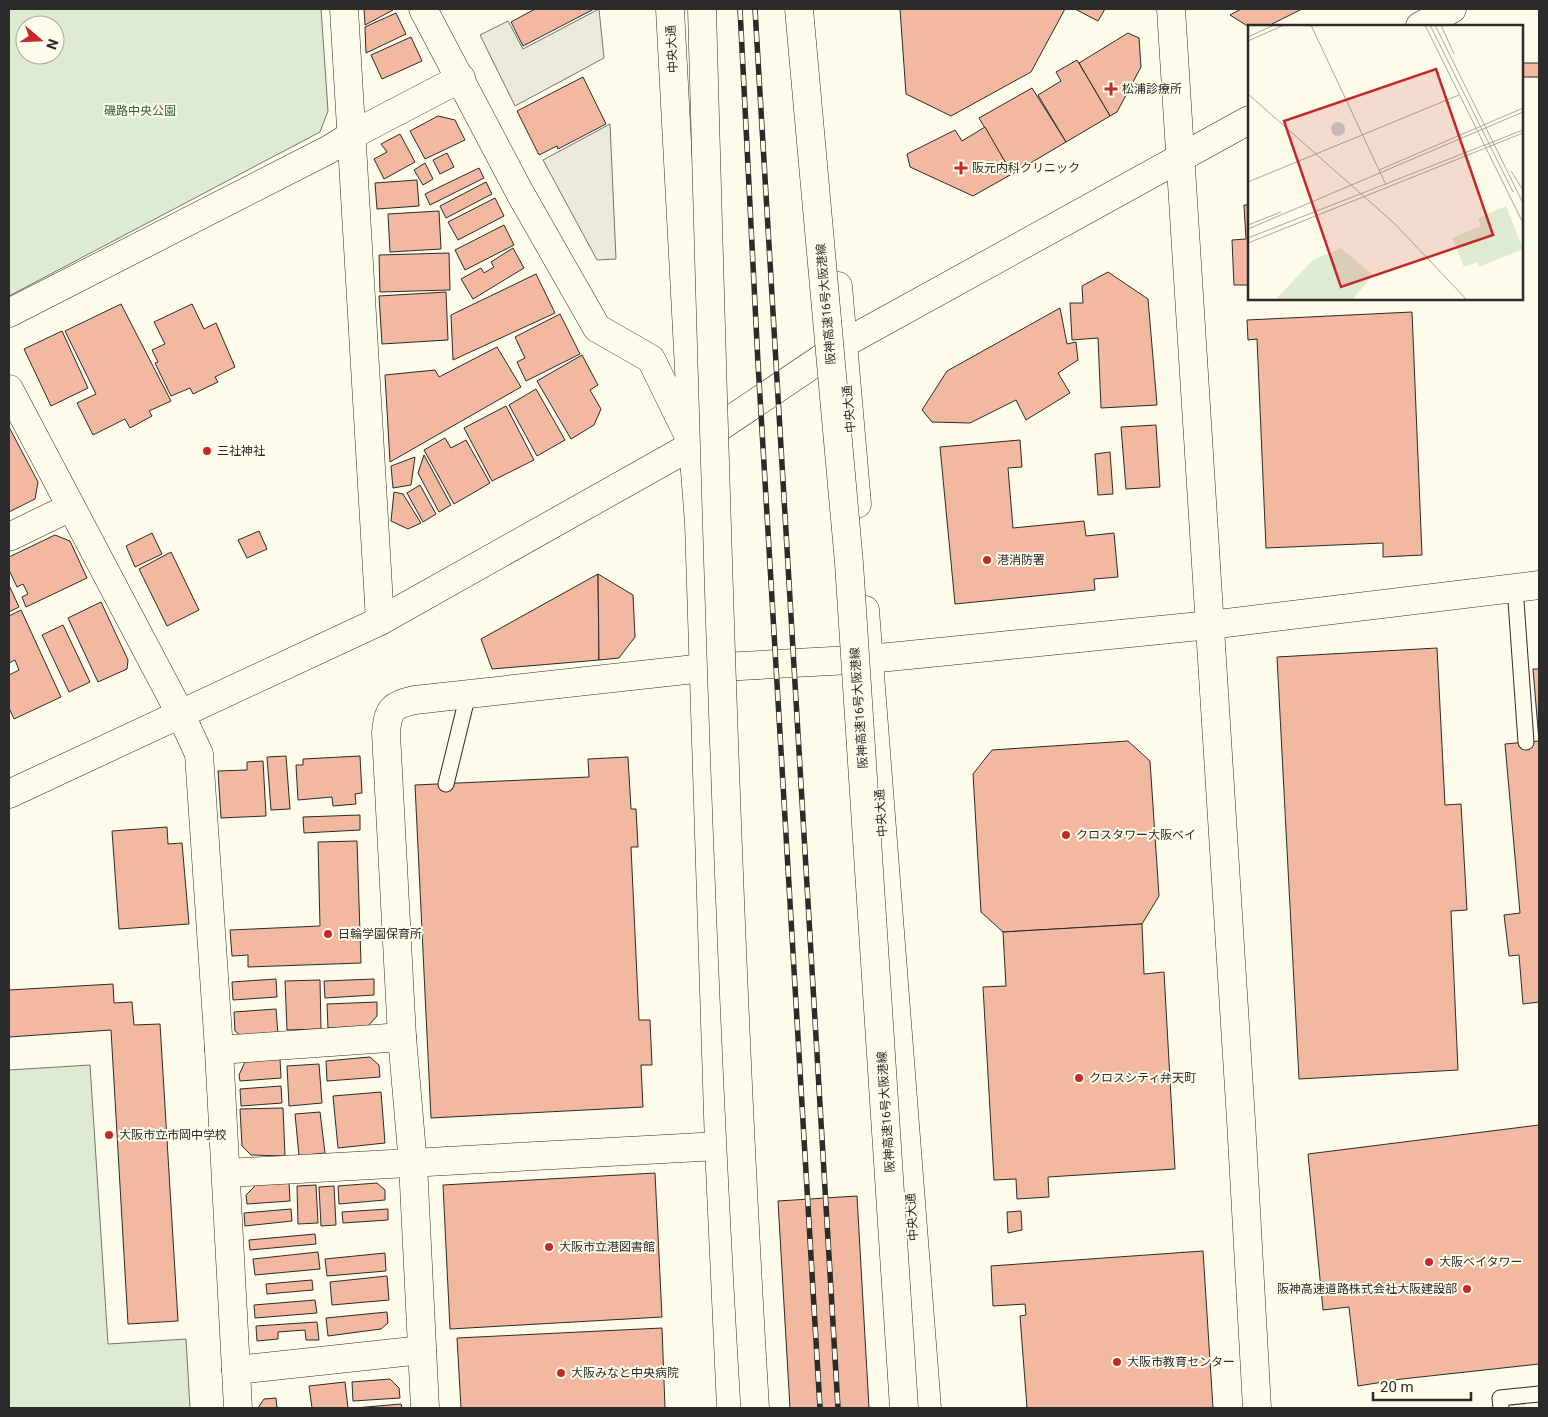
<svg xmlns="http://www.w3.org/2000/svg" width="1548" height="1417" viewBox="0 0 1548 1417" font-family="Roboto,'Noto Sans JP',sans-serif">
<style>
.green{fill:#deebd1;stroke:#74746e;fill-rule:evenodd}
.parking{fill:#eceadb;stroke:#74746e}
.building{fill:#f2b8a0;stroke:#2b2b2b}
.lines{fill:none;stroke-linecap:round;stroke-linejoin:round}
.service-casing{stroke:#2b2b2b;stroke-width:17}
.minor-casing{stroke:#2b2b2b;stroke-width:29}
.tertiary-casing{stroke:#2b2b2b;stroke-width:29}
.primary-casing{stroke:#2b2b2b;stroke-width:29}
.service{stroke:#fdfbea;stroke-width:15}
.minor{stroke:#fdfbea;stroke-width:28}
.tertiary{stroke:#fdfbea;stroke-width:28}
.primary{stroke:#fdfbea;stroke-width:28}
.rail-casing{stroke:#2b2b2b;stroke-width:5.5}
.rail{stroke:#fdfbea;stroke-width:4;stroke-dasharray:11;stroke-linecap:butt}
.motorway-bridge-casing{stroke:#2b2b2b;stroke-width:29;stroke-linecap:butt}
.motorway-bridge{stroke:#fdfbea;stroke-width:28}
.poi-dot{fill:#c62828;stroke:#fdfbea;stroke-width:2}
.labels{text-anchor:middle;stroke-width:4;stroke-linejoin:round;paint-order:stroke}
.street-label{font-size:12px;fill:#2b2b2b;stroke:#fdfbea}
.poi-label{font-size:12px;fill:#2b2b2b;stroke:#fdfbea;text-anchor:start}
.park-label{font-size:12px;fill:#34623c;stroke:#fdfbea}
.inset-road{fill:none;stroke:#a9a89e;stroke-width:1}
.view{fill:#c62828;fill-opacity:0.15;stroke:#c62828;stroke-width:2.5}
.inset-edge{fill:none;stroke:#2b2b2b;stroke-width:2.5}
</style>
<rect width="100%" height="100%" fill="#fdfbea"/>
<g class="green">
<path d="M9 9H321L328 111 320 132 9 296ZM25 25H55V55H25Z"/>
<polygon points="90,1065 108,1344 186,1339 190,1408 9,1408 9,1070"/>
</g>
<g class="parking">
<polygon points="599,9 604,58 515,106 480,35 508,21 523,49"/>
<polygon points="610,124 616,259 597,260 543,160"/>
</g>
<g class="building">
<polygon points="364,9 393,9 393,10 365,25"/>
<polygon points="535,9 594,9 523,46 511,22"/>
<polygon points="900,9 1065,9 1031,72 951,116 906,94"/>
<polygon points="1075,9 1105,9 1098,21"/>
<polygon points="1241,9 1302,9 1268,26 1249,27 1230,15"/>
<polygon points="396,13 406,34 366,53 365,27"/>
<polygon points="1128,33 1139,38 1141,67 1117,112 1110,116 1079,63"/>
<polygon points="411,37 422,61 382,79 371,55"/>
<polygon points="1077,60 1110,116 1066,142 1038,95 1061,81 1056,72"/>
<polygon points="1522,63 1539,63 1539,84 1539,77 1522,77"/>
<polygon points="583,77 606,124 558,149 557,146 539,155 517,111"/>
<polygon points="1032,88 1066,142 1012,174 979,118"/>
<polygon points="438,116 455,120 465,140 425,159 410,131"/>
<polygon points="985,127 1012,174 973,196 910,167 907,154 955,130 962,141"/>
<polygon points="400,134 415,162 384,179 374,159 387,152 381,144"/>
<polygon points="447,153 454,167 440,174 433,160"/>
<polygon points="425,163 433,179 423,185 414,170"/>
<polygon points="479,168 484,178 430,205 425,194"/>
<polygon points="417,180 419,206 377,209 375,183"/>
<polygon points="486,182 492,194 446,218 440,206"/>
<polygon points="495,198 504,216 458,240 448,222"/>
<polygon points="1244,205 1249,205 1249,285 1234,285 1232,240 1246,239"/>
<polygon points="439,211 441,249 390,252 388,214"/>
<polygon points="504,225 514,245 465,270 455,250"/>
<polygon points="513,248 524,268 473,299 461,279 481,268 484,273 494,267 491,262"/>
<polygon points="449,253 450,290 380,292 379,255"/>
<polygon points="1108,272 1148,299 1157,405 1101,408 1098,338 1072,340 1070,303 1083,303 1082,286"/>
<polygon points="536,274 555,313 453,360 451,315"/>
<polygon points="446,292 448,340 382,344 379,296"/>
<polygon points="121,304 171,401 149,411 152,416 130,428 125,419 93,435 77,403 96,394 65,331"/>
<polygon points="192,304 204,329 216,323 235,367 215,377 218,382 193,394 190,388 171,396 155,363 158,362 152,350 165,344 154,322"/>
<polygon points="1060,308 1067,344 1076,342 1078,360 1058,373 1070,393 1026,420 1016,400 970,423 932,422 922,410 947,371"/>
<polygon points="1412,312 1422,555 1383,557 1383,543 1266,548 1257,339 1248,340 1247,320"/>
<polygon points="560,314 580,354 526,381 517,362 525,358 515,337"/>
<polygon points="62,331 88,388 51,406 24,349"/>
<polygon points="497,347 521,387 390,462 385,375 435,370 439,377"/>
<polygon points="582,355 598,385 590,390 601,409 594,425 571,439 537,381"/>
<polygon points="536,389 565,440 537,456 509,405"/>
<polygon points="506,406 534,460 492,481 464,428"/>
<polygon points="1156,425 1160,487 1126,489 1121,427"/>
<polygon points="9,427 38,482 35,499 9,512"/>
<polygon points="445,438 451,448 466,440 490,483 454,504 424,450"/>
<polygon points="1020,440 1022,467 1008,468 1013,528 1084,521 1086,536 1114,533 1118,577 1094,579 1095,590 955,604 940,447"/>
<polygon points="1110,452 1113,494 1098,495 1095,454"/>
<polygon points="424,455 451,505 439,512 418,473"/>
<polygon points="415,457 411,485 393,488 391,466"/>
<polygon points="420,485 436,514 423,522 407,493"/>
<polygon points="394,492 403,494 421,523 408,529 391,521"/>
<polygon points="259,531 267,549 247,558 238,540"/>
<polygon points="152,533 162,554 135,567 126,546"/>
<polygon points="55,535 70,541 87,578 26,607 22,597 28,594 23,584 17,587 9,570 9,557"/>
<polygon points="171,552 199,610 167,626 139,569"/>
<polygon points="598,574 599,660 492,669 481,639"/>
<polygon points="598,574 633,595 635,637 619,658 599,660"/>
<polygon points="9,585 19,607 9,612"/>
<polygon points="101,602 128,660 127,669 98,682 68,618"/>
<polygon points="21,610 61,697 14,719 9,708 9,675 19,670 15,660 9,663 9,616"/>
<polygon points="63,625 90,682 69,692 42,635"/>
<polygon points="1437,648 1445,805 1461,804 1467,910 1451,911 1458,1070 1299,1079 1277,657"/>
<polygon points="1533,669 1539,669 1539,1002 1523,1004 1519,955 1509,956 1504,915 1520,913 1505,744 1539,741"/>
<polygon points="1128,741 1150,761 1159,896 1142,924 1003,932 981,912 973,774 992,750"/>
<polygon points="286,756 290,809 271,810 267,757"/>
<polygon points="360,756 362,793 355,794 356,804 333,806 332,797 298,800 296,765 303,765 303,759"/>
<polygon points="628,757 631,809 636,809 638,847 631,847 639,1020 650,1020 652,1065 641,1065 643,1107 431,1118 415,785 589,777 588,759"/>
<polygon points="263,761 266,816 221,818 218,771 247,770 247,762"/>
<polygon points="360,815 360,830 304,833 303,817"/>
<polygon points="167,827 168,844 182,843 189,924 119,929 112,831"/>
<polygon points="357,841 361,963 248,967 248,955 232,956 230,930 320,926 318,842"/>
<polygon points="1142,924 1144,974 1164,972 1175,1169 1048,1177 1049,1197 1017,1199 1016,1179 994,1180 983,987 1006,986 1003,932"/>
<polygon points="276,979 277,997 233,1000 232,982"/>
<polygon points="374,979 374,995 325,998 324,981"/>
<polygon points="320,980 321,1029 287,1030 285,981"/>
<polygon points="113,984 114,1003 132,1002 134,1025 160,1024 178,1321 128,1324 111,1030 9,1037 9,990"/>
<polygon points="377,1002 377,1016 368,1026 328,1028 327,1004"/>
<polygon points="276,1009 278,1034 243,1038 235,1031 234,1012"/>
<polygon points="370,1057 379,1065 380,1077 327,1081 326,1061"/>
<polygon points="280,1059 281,1078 240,1081 239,1075 245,1062"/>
<polygon points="319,1064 322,1103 289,1106 287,1066"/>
<polygon points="281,1086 282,1103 241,1106 240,1089"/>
<polygon points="381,1092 385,1143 338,1148 333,1096"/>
<polygon points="283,1108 285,1156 251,1155 242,1146 240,1109"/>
<polygon points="320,1112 325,1153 299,1156 295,1114"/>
<polygon points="1539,1125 1539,1364 1402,1379 1358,1386 1349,1307 1323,1310 1308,1154"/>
<polygon points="655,1173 662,1317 450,1329 443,1185"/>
<polygon points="289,1182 290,1201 247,1204 246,1195 256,1185"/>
<polygon points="377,1183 385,1190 385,1200 339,1204 338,1186"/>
<polygon points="316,1185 318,1223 298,1224 297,1186"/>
<polygon points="334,1186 336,1225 321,1226 319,1187"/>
<polygon points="857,1196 869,1408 790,1408 778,1201"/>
<polygon points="291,1209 292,1221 245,1226 244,1213"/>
<polygon points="388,1209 388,1220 343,1223 342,1212"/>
<polygon points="1021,1211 1022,1230 1008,1233 1007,1212"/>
<polygon points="315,1234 316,1244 250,1250 249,1240"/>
<polygon points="1203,1251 1213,1408 1027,1408 1020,1316 1026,1315 1025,1304 993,1306 991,1266"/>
<polygon points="318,1252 320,1269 255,1275 253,1259"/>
<polygon points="385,1253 386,1271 327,1276 325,1259"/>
<polygon points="387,1276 389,1300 332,1305 330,1282"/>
<polygon points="312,1280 313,1290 267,1294 266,1284"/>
<polygon points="315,1300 317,1313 255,1318 254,1305"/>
<polygon points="387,1312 388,1323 381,1329 328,1336 326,1318"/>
<polygon points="317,1322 319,1340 306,1340 305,1330 278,1332 278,1339 257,1341 256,1326"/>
<polygon points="662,1328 665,1408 461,1408 457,1338"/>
<polygon points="390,1379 399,1388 400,1398 353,1401 352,1382"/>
<polygon points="345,1382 348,1408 312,1408 309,1386"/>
<polygon points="276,1398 277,1408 258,1408 264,1399"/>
<polygon points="401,1404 402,1408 355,1408"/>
</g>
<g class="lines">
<defs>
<g id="service">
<polyline points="1515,587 1526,742"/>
<polyline points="446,784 468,694"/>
<polyline points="1501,1408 1500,1398 1539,1394"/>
</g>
<g id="minor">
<polyline points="344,9 380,621"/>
<polyline points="423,9 520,193 597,328 651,359 693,445"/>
<polyline points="9,313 328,150 352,135 461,78"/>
<polyline points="9,389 181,715 199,754 219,1050 238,1408"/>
<polyline points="9,537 71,507"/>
<polyline points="219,1050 402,1037"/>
<polyline points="226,1173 719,1146"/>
<polyline points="236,1370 422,1350"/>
<path d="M425 1408 413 1164 402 1037 386 733C388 709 392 705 415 700L704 668"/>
</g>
<g id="tertiary">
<polyline points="1171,9 1241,1120 1257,1408"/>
<polyline points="1420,26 1452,9"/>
<polyline points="704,668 869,659 1210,625 1539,585"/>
<polyline points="9,794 380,621 693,445 843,344 1249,120"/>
</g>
<g id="primary">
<polyline points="670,9 693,445 699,523 719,1146 731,1408"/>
<polyline points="838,286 857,504"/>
<polyline points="865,610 927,1408"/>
</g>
</defs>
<use href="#service" class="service-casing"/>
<use href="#minor" class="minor-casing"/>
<use href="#tertiary" class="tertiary-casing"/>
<use href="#primary" class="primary-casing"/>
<use href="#service" class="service"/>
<use href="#minor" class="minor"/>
<use href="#tertiary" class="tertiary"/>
<use href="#primary" class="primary"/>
<defs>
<g id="rail">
<polyline points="740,9 758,363 820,1408"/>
<polyline points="755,9 838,1408"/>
</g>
</defs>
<use href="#rail" class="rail-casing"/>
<use href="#rail" class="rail"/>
<defs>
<g id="motorway-bridge">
<path d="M702 9C715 475 727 942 755 1408"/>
<polyline points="799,9 849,563 904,1408"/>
</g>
</defs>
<use href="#motorway-bridge" class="motorway-bridge-casing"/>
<use href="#motorway-bridge" class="motorway-bridge"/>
</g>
<g class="poi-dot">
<path d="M1108.5 81.5h5v5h5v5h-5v5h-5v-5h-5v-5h5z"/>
<path d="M958.5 160.5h5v5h5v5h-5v5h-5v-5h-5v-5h5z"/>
<circle cx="207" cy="451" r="5"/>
<circle cx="987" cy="560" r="5"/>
<circle cx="1066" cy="835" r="5"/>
<circle cx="328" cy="934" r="5"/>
<circle cx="1079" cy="1078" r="5"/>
<circle cx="109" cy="1135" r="5"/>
<circle cx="549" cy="1247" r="5"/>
<circle cx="1429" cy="1262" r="5"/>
<circle cx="1467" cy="1289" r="5"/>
<circle cx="1117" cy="1362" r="5"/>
<circle cx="561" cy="1373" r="5"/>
</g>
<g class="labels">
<g class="street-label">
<text transform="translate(672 49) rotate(-93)" y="4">中央大通</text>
<text transform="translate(826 304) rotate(-95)" y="4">阪神高速16号大阪港線</text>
<text transform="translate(849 409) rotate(-95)" y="4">中央大通</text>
<text transform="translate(859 708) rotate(-94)" y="4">阪神高速16号大阪港線</text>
<text transform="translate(881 813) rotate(-94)" y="4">中央大通</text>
<text transform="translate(886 1112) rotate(-94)" y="4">阪神高速16号大阪港線</text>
<text transform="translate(912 1217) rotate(-94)" y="4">中央大通</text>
</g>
<g class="poi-label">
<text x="1122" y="93">松浦診療所</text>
<text x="972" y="172">阪元内科クリニック</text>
<text x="217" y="455">三社神社</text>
<text x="997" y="564">港消防署</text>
<text x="1076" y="839">クロスタワー大阪ベイ</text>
<text x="338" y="938">日輪学園保育所</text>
<text x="1089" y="1082">クロスシティ弁天町</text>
<text x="119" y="1139">大阪市立市岡中学校</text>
<text x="559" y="1251">大阪市立港図書館</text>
<text x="1439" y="1266">大阪ベイタワー</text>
<text x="1457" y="1293" text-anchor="end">阪神高速道路株式会社大阪建設部</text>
<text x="1127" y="1366">大阪市教育センター</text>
<text x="571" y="1377">大阪みなと中央病院</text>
</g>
<g class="park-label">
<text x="140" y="115">磯路中央公園</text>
</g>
</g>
<g transform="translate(1248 25)">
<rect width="275" height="275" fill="#fdfbea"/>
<path d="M258 181 275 224 231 242 229 237 216 242 204 213 233 201 230 193ZM93 223 125 250 104 275H27L65 235Z" fill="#deebd1"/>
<path d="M83 104a7 7 0 1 1 14 0a7 7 0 1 1-14 0Z" fill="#c7d0d0"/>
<path class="inset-road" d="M63 0 138 160M177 0 275 198M182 0 265 167M187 0 275 178M193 0 206 29M0 12 26 0M0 16 36 0M0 69 146 198 219 275M131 145 275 83M263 146 275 165M0 157 211 70M0 200 33 187M0 204 275 87M0 213 275 105M0 218 275 108"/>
<path class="view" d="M188 44 245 210 93 262 36 96Z"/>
<rect width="275" height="275" class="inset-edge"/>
</g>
<rect width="1548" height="1417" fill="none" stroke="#2b2b2b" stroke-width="20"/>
<g transform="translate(40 40) rotate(109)"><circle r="24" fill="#fdfbea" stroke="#a9a89e"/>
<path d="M0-4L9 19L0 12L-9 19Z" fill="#c62828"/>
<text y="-8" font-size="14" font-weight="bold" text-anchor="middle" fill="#2b2b2b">N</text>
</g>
<path d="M1373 1392v8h98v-8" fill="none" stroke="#2b2b2b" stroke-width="2.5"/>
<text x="1380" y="1392" font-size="15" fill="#2b2b2b" stroke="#fdfbea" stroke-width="4" paint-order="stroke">20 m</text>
</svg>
